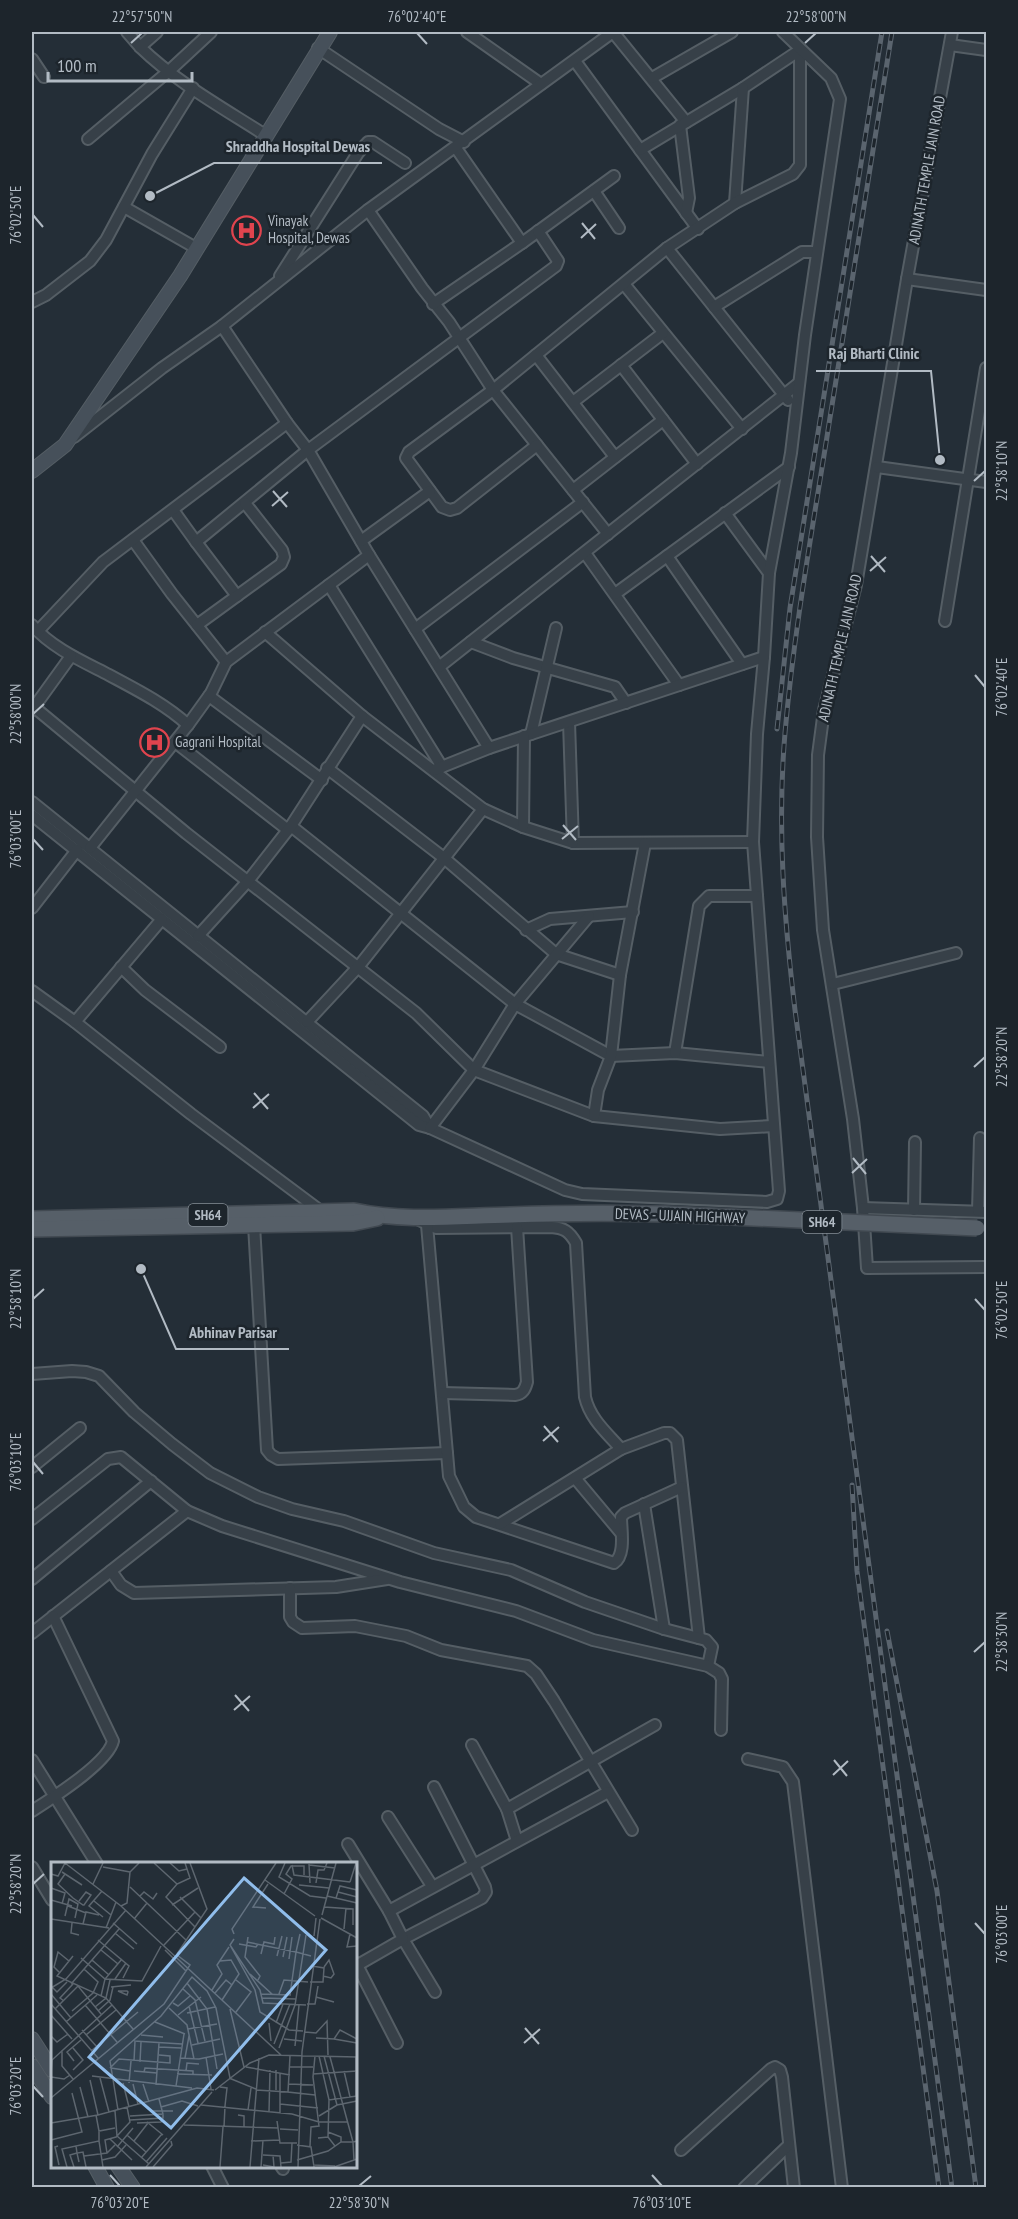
<svg xmlns="http://www.w3.org/2000/svg" width="1018" height="2219" viewBox="0 0 1018 2219" font-family="'PT Sans Narrow',sans-serif">
<style>
.lines{fill:none;stroke-linecap:round;stroke-linejoin:round}
.street-casing{stroke:#555e65;stroke-width:14}
.secondary-casing{stroke:#555e65;stroke-width:16}
.primary-casing{stroke:#414951;stroke-width:18}
.street{stroke:#374048;stroke-width:10}
.secondary{stroke:#46505a;stroke-width:14}
.primary{stroke:#565f68;stroke-width:15}
.rail-casing{stroke:#5a646e;stroke-width:5}
.rail{stroke:#1d252c;stroke-width:3;stroke-dasharray:9;stroke-linecap:butt}
.primary-bridge-casing{stroke:#414951;stroke-width:18;stroke-linecap:butt}
.primary-bridge{stroke:#565f68;stroke-width:15}
.ticks{fill:none;stroke:#b2bbc4;stroke-width:2}
.labels{text-anchor:middle;stroke-width:5;stroke-linejoin:round;paint-order:stroke}
.shield{fill:#1d252c;stroke:#858e96;stroke-width:1.5}
.shield-label{font-size:14px;font-weight:bold;fill:#b2bbc4}
.street-label{font-size:15px;fill:#b2bbc4;stroke:#1d252c}
.poi-label{font-size:15px;fill:#b2bbc4;stroke:#1d252c;text-anchor:start}
.inset-road{fill:none;stroke:#5d666f;stroke-width:1.5}
.view{fill:#90bdeb;fill-opacity:0.15;stroke:#90bdeb;stroke-width:3}
.inset-edge{fill:none;stroke:#b2bbc4;stroke-width:3}
.leader{fill:none;stroke:#b2bbc4;stroke-width:2}
.callout-dot{fill:#b2bbc4;stroke:#1d252c;stroke-width:2}
.callout-label{font-size:16px;text-anchor:middle;font-weight:bold;fill:#b2bbc4;stroke:#1d252c;stroke-width:5;stroke-linejoin:round;paint-order:stroke}
.neatline{fill:none;stroke:#b2bbc4;stroke-width:2}
.ticks-label{font-size:15px;text-anchor:middle;fill:#b2bbc4}
</style>
<rect width="100%" height="100%" fill="#242e37"/>
<g class="lines">
<defs>
<g id="street">
<polyline points="127,32 140,47"/>
<path d="M157 32 140 47C176 82 223 108 265 135"/>
<polyline points="467,32 541,84"/>
<polyline points="613,32 686,122"/>
<polyline points="952,32 907,279 856,585 824,710 818,755 817,837 823,930 853,1119 863,1208 867,1268 986,1267"/>
<polyline points="950,45 986,50"/>
<polyline points="318,48 439,129 464,142"/>
<polyline points="32,59 44,77"/>
<polyline points="575,61 698,229"/>
<polyline points="652,78 732,32"/>
<polyline points="680,125 689,198 686,213"/>
<polyline points="88,139 169,71 211,32"/>
<polyline points="456,148 522,243"/>
<polyline points="640,150 743,88 800,50"/>
<polyline points="594,191 619,228"/>
<polyline points="735,203 743,88"/>
<polyline points="124,207 196,248"/>
<polyline points="368,210 422,288 449,322 493,390 608,534"/>
<polyline points="667,248 788,400"/>
<polyline points="280,276 358,153 368,142 373,142 405,163"/>
<polyline points="907,279 986,290"/>
<polyline points="624,284 742,429"/>
<polyline points="32,302 46,295 90,261 106,240 152,154 193,88"/>
<polyline points="433,304 522,243 614,176"/>
<polyline points="714,307 802,252 817,252"/>
<polyline points="222,326 287,423 308,450 369,555 489,748"/>
<polyline points="536,355 615,457"/>
<polyline points="621,365 697,464"/>
<polyline points="573,402 663,333"/>
<polyline points="74,437 162,368 222,326 368,210 613,32"/>
<polyline points="537,445 457,508 450,510 442,507 406,458 409,452 493,390 667,248 735,203 793,174 800,165 800,50"/>
<polyline points="877,467 986,482"/>
<polyline points="573,490 663,420"/>
<polyline points="173,510 196,542 308,450 556,266 558,261 538,231"/>
<polyline points="725,513 769,573"/>
<polyline points="133,540 172,594 226,662"/>
<polyline points="361,541 430,491"/>
<polyline points="196,542 237,596"/>
<polyline points="585,553 679,685"/>
<polyline points="667,556 742,664"/>
<polyline points="329,585 442,767"/>
<polyline points="615,594 789,467"/>
<polyline points="945,621 986,368"/>
<path d="M32 625C52 648 82 661 109 675 137 690 165 704 188 725"/>
<polyline points="197,625 281,564 284,557 282,550 245,503"/>
<polyline points="415,629 583,502"/>
<polyline points="38,631 103,562 287,423"/>
<polyline points="265,632 362,716 483,809 523,827 573,843 753,842"/>
<polyline points="471,642 513,658 615,687 626,703"/>
<polyline points="439,667 799,383"/>
<polyline points="209,696 322,780"/>
<polyline points="34,707 186,833 416,1013 474,1070 594,1116 720,1129 773,1126"/>
<polyline points="32,710 71,656"/>
<polyline points="569,722 573,843"/>
<polyline points="531,734 556,628"/>
<polyline points="175,742 288,830"/>
<polyline points="327,768 444,858 556,954 620,975"/>
<polyline points="434,770 489,748 764,657"/>
<polyline points="32,802 423,1116 430,1128"/>
<polyline points="32,815 419,1125 430,1128 565,1190 582,1194 767,1202 777,1199 779,1191 753,842 757,734 764,657 769,573 791,453 805,335 840,99 831,78 783,32"/>
<polyline points="291,826 515,1004 611,1056 675,1053 769,1062"/>
<polyline points="523,827 524,736"/>
<polyline points="90,848 188,725 211,693 226,662 369,555"/>
<polyline points="32,908 77,850"/>
<polyline points="526,930 550,919 633,912"/>
<polyline points="198,936 248,881 291,826 362,716"/>
<polyline points="121,967 145,990 220,1047"/>
<polyline points="833,984 956,953"/>
<polyline points="32,991 75,1022 191,1114 322,1212"/>
<polyline points="75,1022 162,919"/>
<polyline points="307,1022 359,966 483,809"/>
<polyline points="675,1053 699,906 709,896 757,896"/>
<polyline points="594,1116 598,1090 611,1056 620,975 645,843"/>
<polyline points="430,1128 474,1070 515,1004 589,916"/>
<polyline points="863,1208 986,1212"/>
<polyline points="914,1210 915,1142"/>
<polyline points="978,1211 980,1138"/>
<path d="M415 1218 436 1228 551 1227C564 1228 569 1231 576 1243L585 1397C590 1419 607 1433 621 1449L664 1433H670L677 1440 699 1638"/>
<polyline points="254,1225 267,1450 271,1455 278,1459 447,1453"/>
<path d="M427 1225 449 1476 464 1507 476 1517 614 1563C626 1555 621 1530 621 1517L625 1513 682 1487"/>
<polyline points="32,1374 72,1371 86,1372 99,1376 134,1412 172,1444 210,1473 258,1497 292,1509 344,1521 434,1553 511,1570 585,1602 664,1629 706,1640 712,1647 708,1666"/>
<path d="M443 1393 515 1395C523 1394 525 1389 527 1382L517 1227"/>
<polyline points="32,1467 80,1428"/>
<polyline points="575,1478 621,1533"/>
<polyline points="644,1504 664,1629"/>
<polyline points="32,1519 108,1459 121,1457 187,1511 222,1526 400,1582 516,1611 593,1640 708,1666 719,1673 722,1679 721,1730"/>
<polyline points="500,1524 621,1449"/>
<polyline points="111,1571 121,1585 134,1593 336,1587 387,1579"/>
<polyline points="32,1579 151,1481"/>
<polyline points="290,1588 290,1617 293,1622 302,1628 355,1626 406,1636 441,1650 527,1666 536,1674 554,1701 632,1830"/>
<polyline points="32,1633 187,1511"/>
<polyline points="472,1745 507,1809"/>
<polyline points="748,1759 783,1767 793,1782 842,2188"/>
<polyline points="32,1760 97,1864"/>
<polyline points="434,1787 485,1887 486,1892 482,1898 403,1939 435,1992"/>
<path d="M32 1811C51 1799 108 1763 113 1741L53 1616"/>
<polyline points="388,1817 432,1886"/>
<polyline points="517,1841 507,1809 655,1725"/>
<polyline points="348,1844 389,1911"/>
<polyline points="32,1867 52,1900"/>
<polyline points="356,1963 397,2043"/>
<polyline points="356,1966 403,1939 389,1911 608,1792"/>
<polyline points="681,2150 771,2069 775,2067 780,2070 782,2077 794,2188"/>
<polyline points="212,2166 223,2188"/>
<polyline points="281,2166 283,2169"/>
<polyline points="744,2188 789,2145"/>
</g>
<g id="secondary">
<polyline points="32,471 65,445 180,276 330,32"/>
<polyline points="32,2039 52,2070"/>
<polyline points="32,2066 52,2097"/>
<polyline points="95,2166 107,2188"/>
<polyline points="118,2166 133,2188"/>
</g>
<g id="primary">
<path d="M32 1219 354 1211C405 1222 457 1216 510 1215 562 1213 614 1213 666 1214"/>
<polyline points="33,1229 353,1223 377,1218"/>
</g>
</defs>
<use href="#street" class="street-casing"/>
<use href="#secondary" class="secondary-casing"/>
<use href="#primary" class="primary-casing"/>
<use href="#street" class="street"/>
<use href="#secondary" class="secondary"/>
<use href="#primary" class="primary"/>
<defs>
<g id="rail">
<path d="M892 32C871 162 850 293 829 424 813 526 794 629 785 733 777 826 784 918 795 1010L952 2188"/>
<polyline points="777,729 790,608 882,32"/>
<polyline points="852,1485 857,1571 939,2188"/>
<polyline points="887,1631 937,1891 976,2188"/>
</g>
</defs>
<use href="#rail" class="rail-casing"/>
<use href="#rail" class="rail"/>
<defs>
<polyline id="primary-bridge" points="666,1214 977,1228"/>
</defs>
<use href="#primary-bridge" class="primary-bridge-casing"/>
<use href="#primary-bridge" class="primary-bridge"/>
</g>
<path class="ticks" d="M417 33 427 44M131 43 142 33M805 43 816 33M33 215 43 227M582 223 595 239M581 238 596 224M974 481 985 471M273 491 287 507M272 506 288 492M871 556 885 572M870 571 886 557M975 675 985 687M33 714 44 704M563 825 576 840M33 839 43 850M562 839 578 826M974 1067 985 1057M254 1093 268 1109M253 1108 269 1094M853 1158 866 1174M852 1173 867 1159M33 1299 44 1289M975 1299 985 1310M544 1426 558 1442M543 1441 559 1427M33 1462 43 1474M974 1652 985 1642M235 1695 249 1711M234 1710 250 1696M834 1760 847 1776M833 1775 848 1761M33 1884 44 1874M975 1923 985 1934M525 2028 539 2044M524 2043 540 2029M33 2086 43 2097M110 2175 120 2186M652 2175 662 2186M359 2186 371 2176"/>
<defs>
<symbol id="hospital-ring" viewBox="-11 -11 22 22"><circle r="9.5" fill="#1d252c" stroke="#e0444e" stroke-width="1.5"/><path d="M-5-5h3v3.5h4V-5h3V5h-3V1.5h-4V5h-3Z" fill="#e0444e"/></symbol>
</defs>
<g fill-rule="evenodd">
<use href="#hospital-ring" x="230" y="214" width="33" height="33"/>
<use href="#hospital-ring" x="138" y="726" width="33" height="33"/>
</g>
<g class="labels">
<g class="shield">
<rect x="188.5" y="1204" width="39" height="22" rx="4.5"/>
<rect x="802.5" y="1211" width="39" height="22" rx="4.5"/>
</g>
<g class="shield-label">
<text x="208" y="1220">SH64</text>
<text x="822" y="1227">SH64</text>
</g>
<g class="street-label">
<text transform="translate(927 170) rotate(-80)" y="5">ADINATH TEMPLE JAIN ROAD</text>
<text transform="translate(840 648) rotate(-77)" y="5">ADINATH TEMPLE JAIN ROAD</text>
<text transform="translate(680 1216) rotate(2)" y="5">DEVAS - UJJAIN HIGHWAY</text>
</g>
<g class="poi-label">
<text x="268" y="226">Vinayak<tspan x="268" dy="17">Hospital, Dewas</tspan></text>
<text x="175" y="747">Gagrani Hospital</text>
</g>
</g>
<g transform="translate(51 1862)">
<rect width="306" height="306" fill="#242e37"/>
<path class="inset-road" d="M14 1 70 44 230 193M103 1 126 22M119 1 128 9 136 7M134 1 139 16 126 22 115 35 144 65M234 1 228 15 259 34 275 36M258 2 259 21M241 3 243 13 299 20M258 3 284 6M52 5 79 10M11 10 31 23M0 12 7 14 14 1M14 12 7 22 22 36 32 43H33L40 33 35 30 28 39M214 18 264 54M299 20 305 1M265 21 267 8H273L276 1M42 22 52 1M248 23 278 26M79 25 135 78M0 26 14 31 11 42M51 29 38 44 52 55M287 30 306 35M233 32 241 17 235 12 240 4H253V13M89 34 93 30 102 37 106 31M276 34 306 41M129 35 150 56M285 36 289 24 306 28M0 38 21 44M43 39 60 53M121 43 147 26M17 44 35 51M70 44 76 41 79 10 88 1M273 45 302 47V63M215 46 202 45 217 22M271 53 285 1M14 54 18 37 27 42 24 56M270 56 306 76M0 57 58 66M83 57 96 41M21 61 20 71 28 73M62 61 86 82M32 62 35 50 48 53M55 66 65 40M293 67 295 46M64 71 83 87M183 72 181 67 225 1M249 72 245 90 260 94M299 72 296 85 306 84M263 74 265 56M197 75 194 95 209 114 207 118M183 77 179 83 209 128 212 141 255 143M47 78 78 104 72 116M196 80 245 90 239 133M188 82 205 85 207 82M113 83 144 50M179 83 204 128 209 150 238 168 252 169M50 88 67 102M114 88 135 109M126 92 156 47 139 1M210 92 213 80 223 82 224 75M22 94 6 114 55 136 82 167M226 94 231 74M232 95 236 75M30 96 54 117 91 119 110 84M238 97 241 75M41 98 58 113M169 99 180 98 188 112 171 138M8 110 3 105 7 90 18 99M199 112 221 132M272 114 280 116 283 112 278 98 273 105M64 117 75 101M259 120H272L273 106 261 104M136 121 156 147 166 207M20 122 68 67M1 125 6 130 16 120M60 125 80 123M0 126 15 117 75 48M132 127 144 138 154 179M161 128 171 112 166 103 178 85M67 129H76L77 130 76 133ZM164 131 175 118 181 123M0 132 20 156M210 132 240 133M228 132 233 118 257 120M50 134 54 117 71 97M265 135 283 140M211 136 245 137M13 139 9 136 22 122M122 141 127 144 139 134M0 142 47 196M256 142H264L267 124M34 143 66 180M138 144 147 181M44 145 55 136 59 118M118 146 136 163 143 197M4 147 27 124 50 152M179 147 193 205M21 149 42 131 47 120 33 107M47 149 59 138 62 125M185 150 200 130 185 118M136 151 164 145M0 153 21 177M127 153 150 135M15 160 46 133M104 160 134 172M218 161 220 179M225 161 232 142M137 167 166 162M31 168 46 185M254 170 265 171 276 159 277 193M35 173 65 148M90 173 112 175M0 174 6 180 17 172M265 176 283 177 289 168 306 177M233 177 251 179M283 177 306 181M83 179 131 182M223 182 239 142M141 183 169 177M244 184 248 143M108 185 130 186M22 186 32 198 22 208M228 186 244 143 255 73M11 188V204L22 217M40 189 87 150M239 194 237 230 264 233M268 194 278 238 306 234M273 194 286 243M155 195 160 227M279 195 302 280 306 279M129 196 148 197 172 192M134 196 138 174M23 199 16 190 30 178M83 199 84 179M89 200 90 180M195 205 239 213M239 205H262M59 206 68 197 119 201V194L108 193M60 206 79 209M83 209 106 211M135 209 136 201 148 202M293 209 299 235M93 210 94 206 142 209V213M126 212 161 213M262 212 306 209M0 213 1 198 61 143M41 214 141 226M0 215 13 217 19 213M49 216 58 250M178 216 205 227M39 218 47 253M72 221 78 245M78 221 80 199M82 222 87 242M92 222 98 240M238 222 262 223M105 223 108 181M125 224 133 172M29 225 37 255M169 225 176 226 174 244M164 228 199 201 218 193 306 195M205 228 237 230M225 228V208M305 234V195M0 236 113 142 139 103 126 93M229 242 267 246M150 243 241 252 268 260H297M110 245 131 239 147 244M67 248 59 199 110 154 141 115 156 129 165 146 179 216M197 248 200 226M64 249 66 274 98 302M99 249H122M218 250 219 208M229 251V211M45 253 48 269 64 266M187 253 193 254V266M79 254 112 252 108 237M268 254 286 243 306 239M79 258 112 256V252M96 260 112 273M0 261 47 253 146 226 163 228M86 261 110 260 112 256M133 263 227 266 226 259M173 265 174 244M227 266 229 281H246M229 267 247 268M277 270 290 275V280M76 273 95 290M277 275 278 238M267 276 277 275 284 284M59 277 81 298M0 278 31 270 21 231M48 279 52 305M83 279 97 261M200 279 229 278M246 283 260 285 263 305M7 284 4 285 8 303M259 284 260 265 268 264 262 215 264 194M66 285 82 266M56 291 54 278 65 275 79 260 76 245M212 293 229 294 230 305M33 294 56 291 64 283M90 296 111 272M51 298 64 295 75 283M246 298 277 289 290 280H302L303 298M28 300 26 291 32 290 35 305M95 300 116 276M230 301 240 300 241 281M212 303 223 305 222 293M262 303 284 304M16 305 11 287 48 279V269M23 305 19 293 26 291 25 284M95 305 161 230M102 305 121 283 120 279M169 305 172 265M199 305 208 196M210 305 212 278M247 305 251 190 269 57M283 305 306 297"/>
<path class="view" d="M193 16 275 88 120 266 38 195Z"/>
<rect width="306" height="306" class="inset-edge"/>
</g>
<path class="leader" d="M150 196L214 163H382M940 460L931 371H816M141 1269L176 1349H289"/>
<g class="callout-dot">
<circle cx="150" cy="196" r="6"/>
<circle cx="940" cy="460" r="6"/>
<circle cx="141" cy="1269" r="6"/>
</g>
<g class="callout-label">
<text x="298" y="152">Shraddha Hospital Dewas</text>
<text x="874" y="359">Raj Bharti Clinic</text>
<text x="233" y="1338">Abhinav Parisar</text>
</g>
<rect width="1018" height="2219" fill="none" stroke="#1d252c" stroke-width="66"/>
<path d="M48 72v9h144v-9" fill="none" stroke="#b2bbc4" stroke-width="3"/>
<text x="57" y="72" font-size="18" fill="#b2bbc4" stroke="#1d252c" stroke-width="4.5" paint-order="stroke">100 m</text>
<rect x="33" y="33" width="952" height="2153" class="neatline"/>
<g class="ticks-label">
<text x="142" y="22">22°57'50"N</text>
<text x="417" y="22">76°02'40"E</text>
<text x="816" y="22">22°58'00"N</text>
<text transform="translate(16 215) rotate(-90)" y="5">76°02'50"E</text>
<text transform="translate(1002 471) rotate(-90)" y="5">22°58'10"N</text>
<text transform="translate(1002 687) rotate(-90)" y="5">76°02'40"E</text>
<text transform="translate(16 714) rotate(-90)" y="5">22°58'00"N</text>
<text transform="translate(16 839) rotate(-90)" y="5">76°03'00"E</text>
<text transform="translate(1002 1057) rotate(-90)" y="5">22°58'20"N</text>
<text transform="translate(16 1299) rotate(-90)" y="5">22°58'10"N</text>
<text transform="translate(1002 1310) rotate(-90)" y="5">76°02'50"E</text>
<text transform="translate(16 1462) rotate(-90)" y="5">76°03'10"E</text>
<text transform="translate(1002 1642) rotate(-90)" y="5">22°58'30"N</text>
<text transform="translate(16 1884) rotate(-90)" y="5">22°58'20"N</text>
<text transform="translate(1002 1934) rotate(-90)" y="5">76°03'00"E</text>
<text transform="translate(16 2086) rotate(-90)" y="5">76°03'20"E</text>
<text x="120" y="2208">76°03'20"E</text>
<text x="359" y="2208">22°58'30"N</text>
<text x="662" y="2208">76°03'10"E</text>
</g>
</svg>
